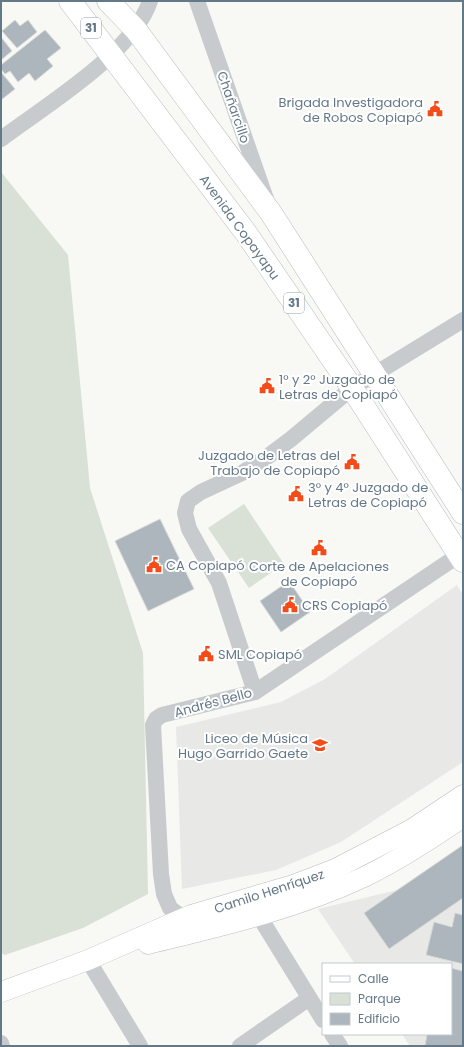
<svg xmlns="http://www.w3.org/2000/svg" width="464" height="1047" viewBox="0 0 464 1047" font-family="Poppins,sans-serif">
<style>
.built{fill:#e8e9e7}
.green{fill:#d9e0d5}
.building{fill:#adb6bc;stroke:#d9d9d7}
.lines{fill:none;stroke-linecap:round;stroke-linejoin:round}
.major-casing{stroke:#babec2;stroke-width:21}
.highway-casing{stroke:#b9bdc0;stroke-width:23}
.minor{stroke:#c7cbce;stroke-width:16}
.major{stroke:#fff;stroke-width:20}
.highway{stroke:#fff;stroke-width:22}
.labels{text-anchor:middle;stroke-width:4;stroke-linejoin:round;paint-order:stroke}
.shield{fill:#fff;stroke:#92a0ac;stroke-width:1}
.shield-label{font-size:12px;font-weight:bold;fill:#647888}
.poi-label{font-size:13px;fill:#647888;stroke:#fff;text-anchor:start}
.street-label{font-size:13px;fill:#647888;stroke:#fff}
</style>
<rect width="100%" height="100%" fill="#f8f8f4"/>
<g class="built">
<polygon points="457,585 463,595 463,762 341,842 276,870 182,889 176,727 281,702 325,679"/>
<polygon points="463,845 463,1046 410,1046 402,1034 451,1034 451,964 355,964 318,909 397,890"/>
</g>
<g class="green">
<polygon points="1,172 68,255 90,488 143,653 148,894 83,928 5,955 1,953"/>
<polygon points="244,504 284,564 249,588 208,528"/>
</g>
<g class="building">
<polygon points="15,20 20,26 28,20 37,32 17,48 2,31"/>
<polygon points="45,30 61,48 47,59 53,66 35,81 29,73 18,82 10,71 5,74 1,69 1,65"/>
<polygon points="1,37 12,51 1,60"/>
<polygon points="1,72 15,89 1,100"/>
<polygon points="160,519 194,589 148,611 115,541"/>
<polygon points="289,581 310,612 281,632 260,601"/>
<polygon points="463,845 463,898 389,949 364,913"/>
<polygon points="455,913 463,915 463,964 426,955 434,922 452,927"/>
<polygon points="451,968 463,971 463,1046 425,1046 427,1034 451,1034"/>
</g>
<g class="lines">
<defs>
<g id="major">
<path d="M148 944C221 926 296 909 364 877 399 860 431 839 463 817"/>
<polyline points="1,992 88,960 191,915 293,885 335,869 412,829 463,795"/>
</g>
<g id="highway">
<polyline points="70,1 246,233 352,388 463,561"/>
<polyline points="108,1 136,30 271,213 463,513"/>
</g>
</defs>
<use href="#major" class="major-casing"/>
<use href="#highway" class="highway-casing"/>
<g class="minor">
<polyline points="197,1 266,199"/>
<path d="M1 139C45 106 133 53 150 1"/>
<polyline points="255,692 219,583 189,529 185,513 188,501 201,492 242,473 267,457 291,439 352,388 463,320"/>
<polyline points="261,905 259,916 323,1020"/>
<polyline points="191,924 170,908 164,894 161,874 153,725 156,719 162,715 255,692 459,555"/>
<polyline points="88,960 140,1046"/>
<polyline points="332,1034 340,1046"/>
<polyline points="1,1043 2,1046"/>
<polyline points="240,1046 308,999"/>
</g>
<use href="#major" class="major"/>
<use href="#highway" class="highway"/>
</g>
<defs>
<symbol id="civic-bare" viewBox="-9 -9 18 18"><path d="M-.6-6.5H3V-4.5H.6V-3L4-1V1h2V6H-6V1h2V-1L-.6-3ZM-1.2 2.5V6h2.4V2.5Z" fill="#f34c19" stroke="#fff" stroke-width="2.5" paint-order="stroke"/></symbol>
<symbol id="school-bare" viewBox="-9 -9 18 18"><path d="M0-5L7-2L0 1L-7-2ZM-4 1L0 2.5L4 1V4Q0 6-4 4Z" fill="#f34c19" stroke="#fff" stroke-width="2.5" paint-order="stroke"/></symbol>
</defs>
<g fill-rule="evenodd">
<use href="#civic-bare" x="424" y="98" width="22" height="22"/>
<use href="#civic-bare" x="256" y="375" width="22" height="22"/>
<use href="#civic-bare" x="341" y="451" width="22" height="22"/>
<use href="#civic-bare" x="285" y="483" width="22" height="22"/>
<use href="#civic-bare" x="308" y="537" width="22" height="22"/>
<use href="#civic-bare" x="143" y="554" width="22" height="22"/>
<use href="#civic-bare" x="279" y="594" width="22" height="22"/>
<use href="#civic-bare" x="195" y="643" width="22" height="22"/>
<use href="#school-bare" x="309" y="734" width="22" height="22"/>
</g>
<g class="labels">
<g class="shield">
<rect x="81" y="18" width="20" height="20" rx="3"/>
<rect x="284" y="293" width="20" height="20" rx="3"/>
</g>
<g class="shield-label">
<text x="91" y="32">31</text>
<text x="294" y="307">31</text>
</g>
<g class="poi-label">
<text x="423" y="107" text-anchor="end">Brigada Investigadora<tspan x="423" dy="15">de Robos Copiapó</tspan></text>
<text x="279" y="384">1° y 2° Juzgado de<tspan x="279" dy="15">Letras de Copiapó</tspan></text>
<text x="340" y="460" text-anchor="end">Juzgado de Letras del<tspan x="340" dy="15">Trabajo de Copiapó</tspan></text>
<text x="308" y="492">3° y 4° Juzgado de<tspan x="308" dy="15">Letras de Copiapó</tspan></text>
<text x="166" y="570">CA Copiapó</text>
<text x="319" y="571" text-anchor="middle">Corte de Apelaciones<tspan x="319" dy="15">de Copiapó</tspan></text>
<text x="302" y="610">CRS Copiapó</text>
<text x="218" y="659">SML Copiapó</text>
<text x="308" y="743" text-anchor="end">Liceo de Música<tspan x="308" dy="15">Hugo Garrido Gaete</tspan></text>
</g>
<g class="street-label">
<text transform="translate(234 107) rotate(71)" y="5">Chañarcillo</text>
<text transform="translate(240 227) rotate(54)" y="5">Avenida Copayapu</text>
<text transform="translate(213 702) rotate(-15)" y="5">Andrés Bello</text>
<text transform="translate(269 891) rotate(-18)" y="5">Camilo Henríquez</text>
</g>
</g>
<rect width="464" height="1047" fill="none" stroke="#647888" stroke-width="4"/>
<rect x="322" y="963" width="130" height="72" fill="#ffffff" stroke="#c1c9cf"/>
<rect x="330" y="976" width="20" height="6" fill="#ffffff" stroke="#c1c9cf"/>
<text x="358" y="983" font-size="12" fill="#647888">Calle</text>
<rect x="330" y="993" width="20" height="12" fill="#d9e0d5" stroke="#c1c9cf"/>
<text x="358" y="1003" font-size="12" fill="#647888">Parque</text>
<rect x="330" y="1013" width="20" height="12" fill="#adb6bc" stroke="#c1c9cf"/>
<text x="358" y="1023" font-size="12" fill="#647888">Edificio</text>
</svg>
